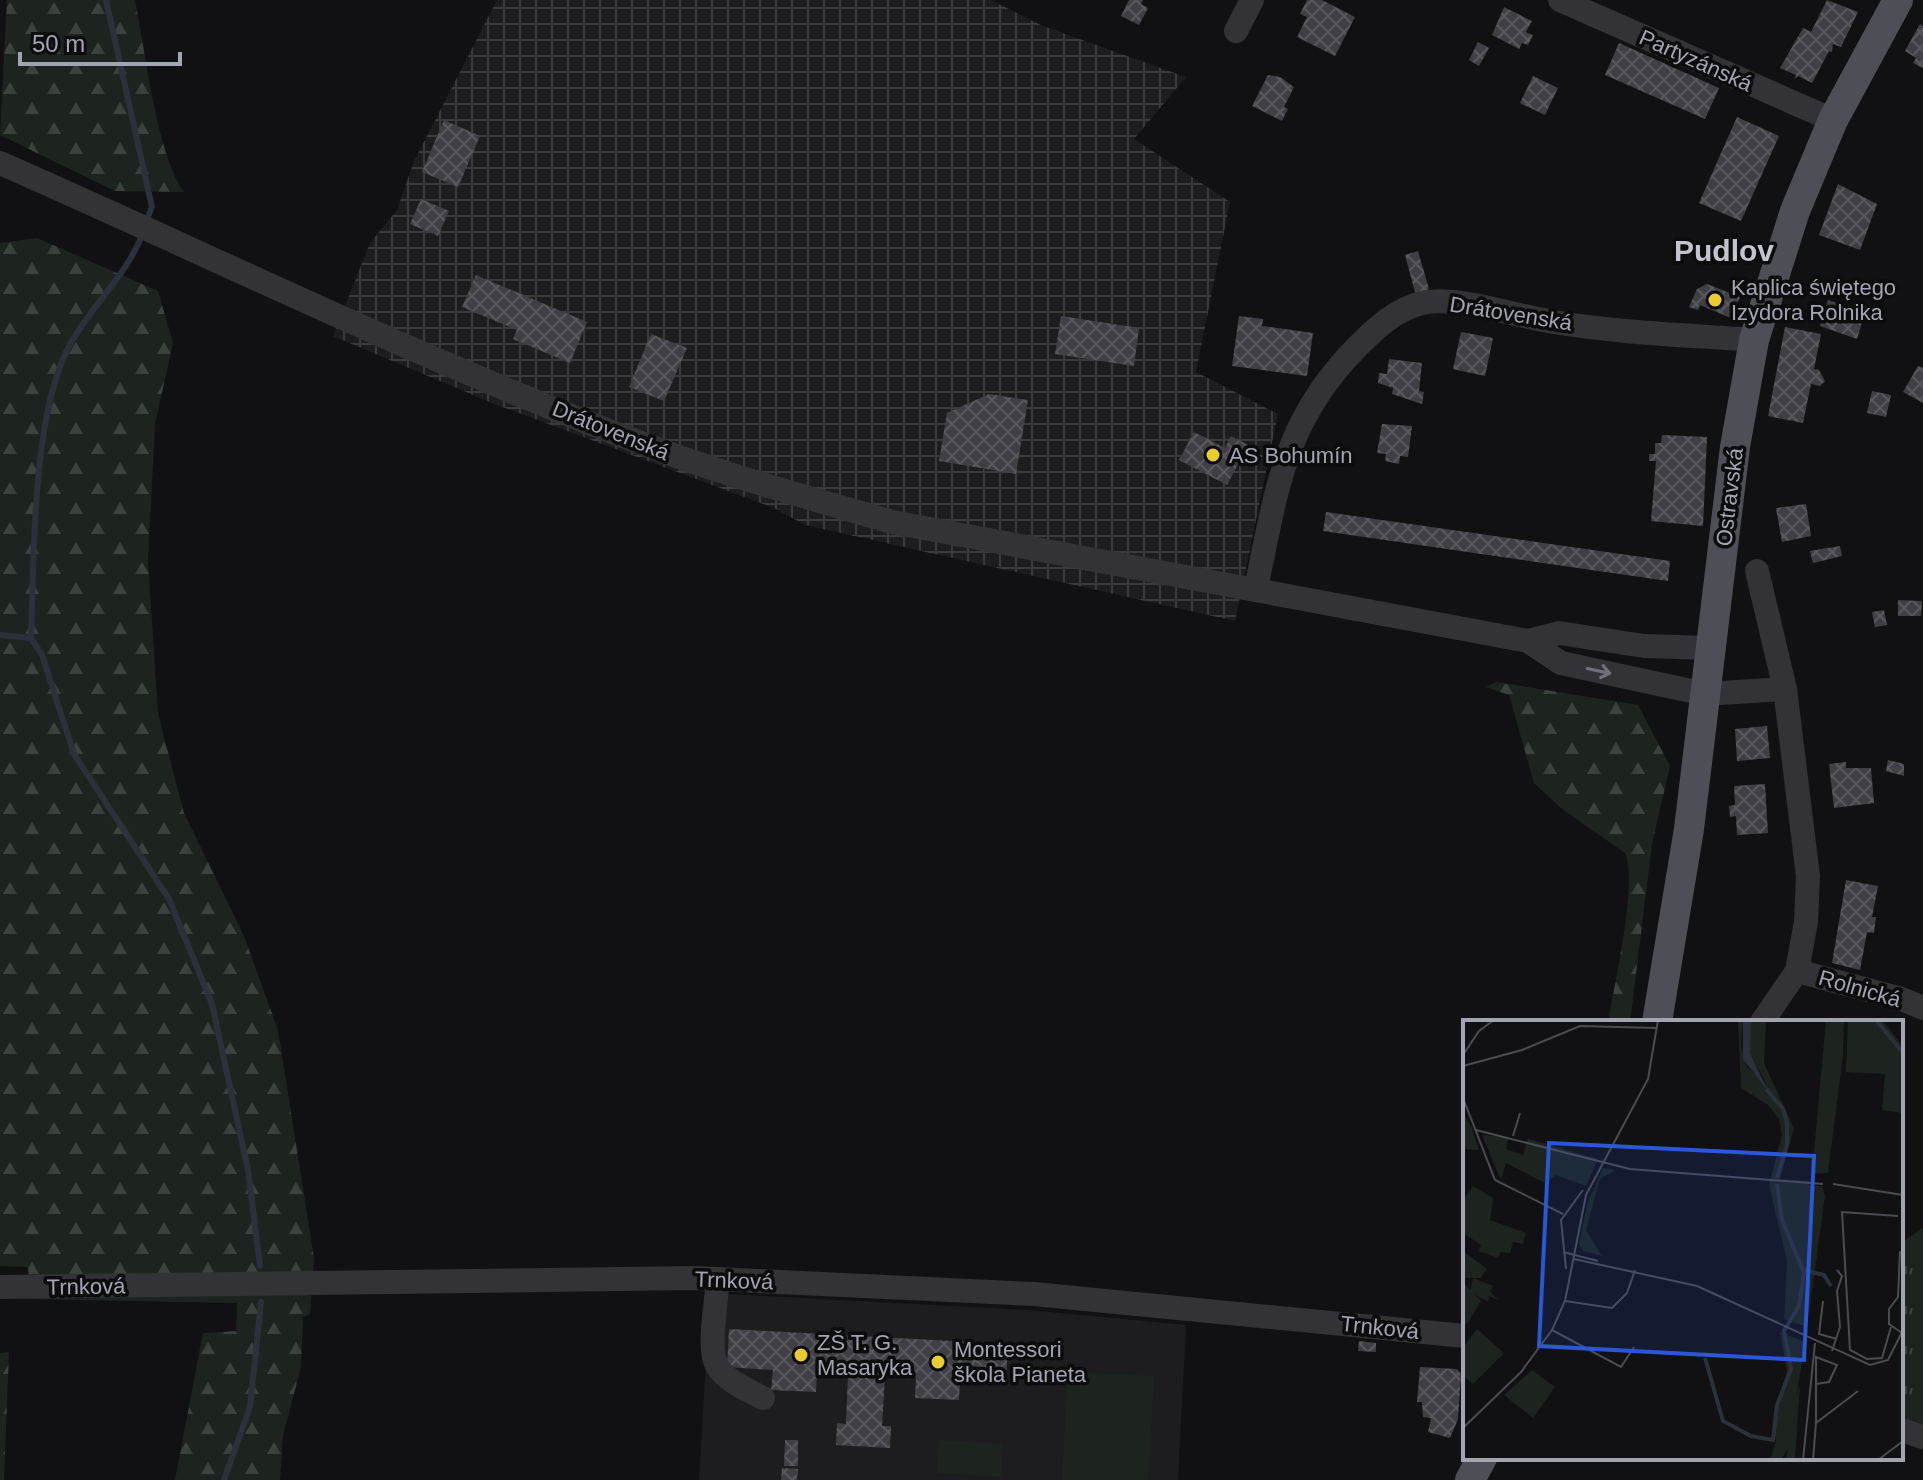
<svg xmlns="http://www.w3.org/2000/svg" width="1923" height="1480" viewBox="0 0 1923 1480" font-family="Helvetica,sans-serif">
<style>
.built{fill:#1d1d1f}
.industrial{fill:url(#industrial-grid)}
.grass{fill:url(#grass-tufts)}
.forest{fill:url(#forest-firs)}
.park{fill:#1d241f}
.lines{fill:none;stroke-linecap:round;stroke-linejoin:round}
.stream{stroke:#2b313a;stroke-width:6}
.building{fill:url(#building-cross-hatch)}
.minor{stroke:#323237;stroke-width:24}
.major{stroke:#4e4e56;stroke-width:30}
.oneway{stroke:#70717b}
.poi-dot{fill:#eacc30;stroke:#0c0c0d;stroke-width:3}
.labels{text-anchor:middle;stroke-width:7;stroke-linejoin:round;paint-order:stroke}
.street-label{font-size:22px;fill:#a2a4b2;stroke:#0c0c0d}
.poi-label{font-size:22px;fill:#a2a4b2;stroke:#0c0c0d;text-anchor:start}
.district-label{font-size:30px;font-weight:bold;fill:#c3c4ce;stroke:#0c0c0d}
.inset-river{fill:none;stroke:#2b313a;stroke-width:4}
.inset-road{fill:none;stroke:#4b4b52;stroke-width:2}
.view{fill:#2a57d4;fill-opacity:0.15;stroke:#2a57d4;stroke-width:4}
.inset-edge{fill:none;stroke:#a2a4b2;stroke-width:4}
</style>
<defs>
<pattern id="industrial-grid" width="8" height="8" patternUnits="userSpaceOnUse" patternTransform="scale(2)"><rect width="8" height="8" fill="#1d1d1f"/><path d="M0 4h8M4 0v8" fill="none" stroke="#3b3b3d"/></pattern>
<pattern id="grass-tufts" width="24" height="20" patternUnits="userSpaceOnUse" patternTransform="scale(2)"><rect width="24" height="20" fill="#1d241f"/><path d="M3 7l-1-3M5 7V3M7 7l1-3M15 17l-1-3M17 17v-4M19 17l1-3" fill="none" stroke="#3b413d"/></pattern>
<pattern id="forest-firs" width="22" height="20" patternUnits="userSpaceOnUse" patternTransform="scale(2)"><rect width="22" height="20" fill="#1d241f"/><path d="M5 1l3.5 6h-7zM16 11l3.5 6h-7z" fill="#3b413d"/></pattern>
<pattern id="building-cross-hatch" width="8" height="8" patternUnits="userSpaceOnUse" patternTransform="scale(2)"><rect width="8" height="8" fill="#403f45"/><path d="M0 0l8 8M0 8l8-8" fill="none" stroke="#58585d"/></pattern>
</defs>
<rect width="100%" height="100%" fill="#111012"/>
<polygon class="built" points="710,1293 1029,1310 1186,1325 1178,1480 699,1480"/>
<polygon class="industrial" points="497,0 991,0 1043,26 1186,77 1134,139 1230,202 1196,372 1278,414 1235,621 805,525 774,508 497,405 333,336 370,243 397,210 414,161"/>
<polygon class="grass" points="1923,1228 1923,1446 1901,1439 1901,1243"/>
<g class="forest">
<path d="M7 0H135C145 49 157 155 184 192L115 191 0 135Z"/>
<polygon points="37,238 158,291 173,343 155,424 148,561 158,714 184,813 244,936 278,1030 314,1258 310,1314 303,1317 301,1367 283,1435 280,1480 175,1480 203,1333 236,1331 237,1303 30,1299 28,1267 0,1266 0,243"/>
<path d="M1496 682 1638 705 1670 766 1652 844 1630 1022H1608C1614 985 1638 884 1625 853L1562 809 1534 783 1509 695 1486 687Z"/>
<polygon points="9,1352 4,1480 0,1480 0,1353"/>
</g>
<g class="park">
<polygon points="1068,1372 1154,1376 1148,1480 1062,1480"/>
<polygon points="939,1440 1003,1444 1001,1477 937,1473"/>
</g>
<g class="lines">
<g class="stream">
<polyline points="106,0 152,207 146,222"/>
<polyline points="0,635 31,638 42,655 74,754 169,899 212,1004 248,1170 260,1266"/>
<path d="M31 638C34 557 32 417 69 346 90 307 127 275 143 233"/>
<polyline points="224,1480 250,1407 261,1302"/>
</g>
</g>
<g class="building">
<polygon points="1129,0 1143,0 1141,4 1148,8 1139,25 1121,16"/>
<polygon points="1307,0 1322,0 1355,17 1335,56 1297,37 1307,17 1300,14"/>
<polygon points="1827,0 1858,12 1841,47 1833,44 1832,52 1829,51 1812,83 1798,76 1795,79 1796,75 1780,68 1803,28 1811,32"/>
<polygon points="1504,7 1532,21 1526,32 1533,35 1528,45 1522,43 1519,49 1492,35"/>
<polygon points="1920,24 1923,26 1923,68 1913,63 1916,58 1905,51"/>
<polygon points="1478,42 1489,48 1479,66 1469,60"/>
<polygon points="1619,43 1719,88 1705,119 1605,75"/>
<polygon points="1268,75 1280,77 1294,87 1284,107 1288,109 1282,121 1252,106"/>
<polygon points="1533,76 1558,88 1545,115 1520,103"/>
<polygon points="1737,117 1779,136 1741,221 1699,203"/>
<polygon points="444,120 480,136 458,187 422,172"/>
<polygon points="1838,184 1877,204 1860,250 1819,235"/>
<polygon points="421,199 449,211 438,236 410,224"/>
<polygon points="1418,251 1429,289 1416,296 1405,255"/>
<polygon points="476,275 587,322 570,363 513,339 517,330 462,307"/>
<polygon points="1707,284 1740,297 1731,318 1700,305 1698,310 1689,307 1697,289"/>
<polygon points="1828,300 1840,304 1837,313 1862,322 1857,339 1820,326"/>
<polygon points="1061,316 1139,328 1134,366 1055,354"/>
<polygon points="1239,316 1263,319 1262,326 1313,333 1307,376 1232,366"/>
<polygon points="1785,327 1821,334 1814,369 1819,370 1825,381 1820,386 1811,384 1803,423 1768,416"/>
<polygon points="1461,332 1493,338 1485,376 1453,369"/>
<polygon points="651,334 687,348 664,401 629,387"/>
<polygon points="1389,359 1422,363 1419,391 1424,392 1422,404 1392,394 1393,388 1378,383 1379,373 1387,374"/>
<polygon points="1918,366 1923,368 1923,403 1903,392"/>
<polygon points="1872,391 1891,395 1886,417 1867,413"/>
<polygon points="989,394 1028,400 1016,474 939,461 947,413"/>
<polygon points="1382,424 1412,426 1408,457 1400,456 1399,464 1385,461 1386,454 1377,453"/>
<polygon points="1194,432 1225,448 1231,436 1248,445 1227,485 1179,460"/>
<polygon points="1662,435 1707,437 1703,526 1651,521 1656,461 1649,461 1649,454 1655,454 1655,443 1661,443"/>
<polygon points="1806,504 1811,536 1782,542 1776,508"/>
<polygon points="1326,512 1670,561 1668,581 1323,531"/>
<polygon points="1840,546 1842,556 1813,563 1810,551"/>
<polygon points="1898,600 1922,601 1921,616 1898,616"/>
<polygon points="1884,610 1887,625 1875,627 1872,612"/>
<polygon points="1767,726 1770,758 1737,761 1735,729"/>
<polygon points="1888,760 1904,764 1904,776 1886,771"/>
<polygon points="1846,762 1846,768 1871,768 1874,803 1834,808 1829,764"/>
<polygon points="1765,784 1768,833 1737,835 1736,816 1730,817 1729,806 1735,805 1734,786"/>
<polygon points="1846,880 1878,886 1872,917 1876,917 1874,933 1867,932 1860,970 1832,963"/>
<polygon points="729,1329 1008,1344 1006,1382 960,1380 959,1400 915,1398 916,1377 885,1375 882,1426 891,1426 890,1448 836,1445 837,1423 846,1424 848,1373 817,1372 816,1392 771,1390 773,1370 727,1367"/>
<polygon points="1359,1341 1376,1343 1376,1352 1358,1351"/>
<polygon points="1420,1367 1457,1369 1461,1374 1458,1419 1450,1438 1428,1432 1431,1418 1423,1417 1422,1402 1417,1402"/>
<polygon points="785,1440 798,1440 798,1466 784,1466"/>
<polygon points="782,1468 798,1469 797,1480 781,1480"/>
</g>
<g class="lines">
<g class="minor">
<polyline points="1560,0 1833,120"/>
<polyline points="1236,31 1252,0"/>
<path d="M0 163C216 258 428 363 649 446 728 476 810 498 892 522L1528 641 1561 663 1705 694 1785 689"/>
<polyline points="1757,571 1785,689 1808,876 1806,922 1797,971 1762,1022"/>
<path d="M1256 588C1277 490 1283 422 1357 347 1376 328 1396 309 1422 303 1457 295 1517 317 1554 322 1619 333 1687 335 1754 340"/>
<polyline points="1528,641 1559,633 1644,646 1711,648"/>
<polyline points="1797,971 1902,999 1923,1008"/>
<path d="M718 1279C717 1299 707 1349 717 1366 726 1381 748 1390 763 1398"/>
<polyline points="0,1287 696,1278 1034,1294 1465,1336"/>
<polyline points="1901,1430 1923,1437"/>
</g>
<g class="major">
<polyline points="1657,1022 1689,829 1735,447 1754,340 1795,211 1833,120 1898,0"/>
<polyline points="1470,1480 1482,1458"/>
</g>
</g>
<defs><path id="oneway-shaft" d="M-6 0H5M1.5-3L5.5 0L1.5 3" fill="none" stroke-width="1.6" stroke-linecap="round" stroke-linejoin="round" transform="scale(2)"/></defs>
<use class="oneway" href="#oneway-shaft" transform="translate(1599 671) rotate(12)"/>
<g class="poi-dot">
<circle cx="1715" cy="300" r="8"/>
<circle cx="1213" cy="455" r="8"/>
<circle cx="801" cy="1355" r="8"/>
<circle cx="938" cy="1362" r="8"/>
</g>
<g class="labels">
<g class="street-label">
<text transform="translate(1696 60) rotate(24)" y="8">Partyzánská</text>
<text transform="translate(1511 313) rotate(9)" y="8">Drátovenská</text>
<text transform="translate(611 430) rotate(22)" y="8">Drátovenská</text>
<text transform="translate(1729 497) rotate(-83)" y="8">Ostravská</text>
<text transform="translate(1860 988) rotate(16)" y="8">Rolnická</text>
<text transform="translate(734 1280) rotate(2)" y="8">Trnková</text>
<text transform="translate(86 1286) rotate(-1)" y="8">Trnková</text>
<text transform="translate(1380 1327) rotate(6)" y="8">Trnková</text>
</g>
<g class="poi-label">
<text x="1731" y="295">Kaplica świętego<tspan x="1731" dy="25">Izydora Rolnika</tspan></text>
<text x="1229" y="463">AS Bohumín</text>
<text x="817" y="1350">ZŠ T. G.<tspan x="817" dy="25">Masaryka</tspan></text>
<text x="954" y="1357">Montessori<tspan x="954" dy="25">škola Pianeta</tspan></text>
</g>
<g class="district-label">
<text x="1724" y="261">Pudlov</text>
</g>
</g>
<g transform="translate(1463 1020)">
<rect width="440" height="440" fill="#111012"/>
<path d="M19 115 46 117 43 129 60 135 65 119 135 139 123 166 93 155 82 163 43 143 38 160ZM10 166 30 178 27 200 63 213 60 224 50 222 47 233 37 232 35 238 16 231 18 225 0 213V180ZM0 231 24 249 18 258H0ZM0 262 18 281 4 304 0 302ZM14 309 41 333 10 364 0 356V327ZM69 350 92 367 70 398 41 375ZM337 365 332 440H323L331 383Z" fill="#1d241f"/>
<path d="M275 0H280L278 26 284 47 304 65 287 33 285 14 288 0H303L301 43 331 108 317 159 346 161V166H359L362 176 344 307 321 299 324 241 306 165 319 115 316 99 305 85 278 68ZM363 0H381L380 35 365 153 349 154ZM385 0H419L440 26V93L419 90 422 54 383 52ZM0 93 9 108 16 130 0 129ZM140 148 153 150 137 159 123 210 139 236 120 231 116 223 125 181ZM10 258 30 266 27 272 36 280 26 276 25 282 33 286 7 272ZM317 312 342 322 326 426 318 440H307L313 422 310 397 324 352Z" fill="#1d241f"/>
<path d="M280 0H288L287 33 305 71 280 39Z" fill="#2b313a"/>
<path class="inset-river" d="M413 0 440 33M303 69 320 89 324 103V125L314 158M314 164 319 200 340 250 361 255 368 266M242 338 260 401 288 416 310 420 314 385 328 349 321 311 336 286 341 252"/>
<path class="inset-road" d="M0 35 16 11 31 0M0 46 59 30 117 6 194 8M0 78 32 160 100 194M13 110 167 149 360 164M50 116 57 93M370 164 440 175M437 231 435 277 426 289V304L439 313M100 232 135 241M111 239 234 266 407 345 425 340 440 310M103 249 98 200 120 170M102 281 149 288 164 273 172 250M360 281 356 314 374 319M428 307 419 338 404 339 387 330 379 192 435 196M89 310 158 347 171 327M369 331 377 307 374 271 379 256 374 250M353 403V337L374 345 366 362 353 364M0 408 58 352 89 310 102 281 123 175 185 59 195 0M340 440 352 323M350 440 353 403 395 371M415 440 440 421"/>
<path class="view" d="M86 123 351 136 341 340 76 326Z"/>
<rect width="440" height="440" class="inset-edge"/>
</g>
<path d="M20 52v12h160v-12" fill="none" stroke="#a2a4b2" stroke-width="4"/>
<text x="32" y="52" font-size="24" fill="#a2a4b2" stroke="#0c0c0d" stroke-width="6" paint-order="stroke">50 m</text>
</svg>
